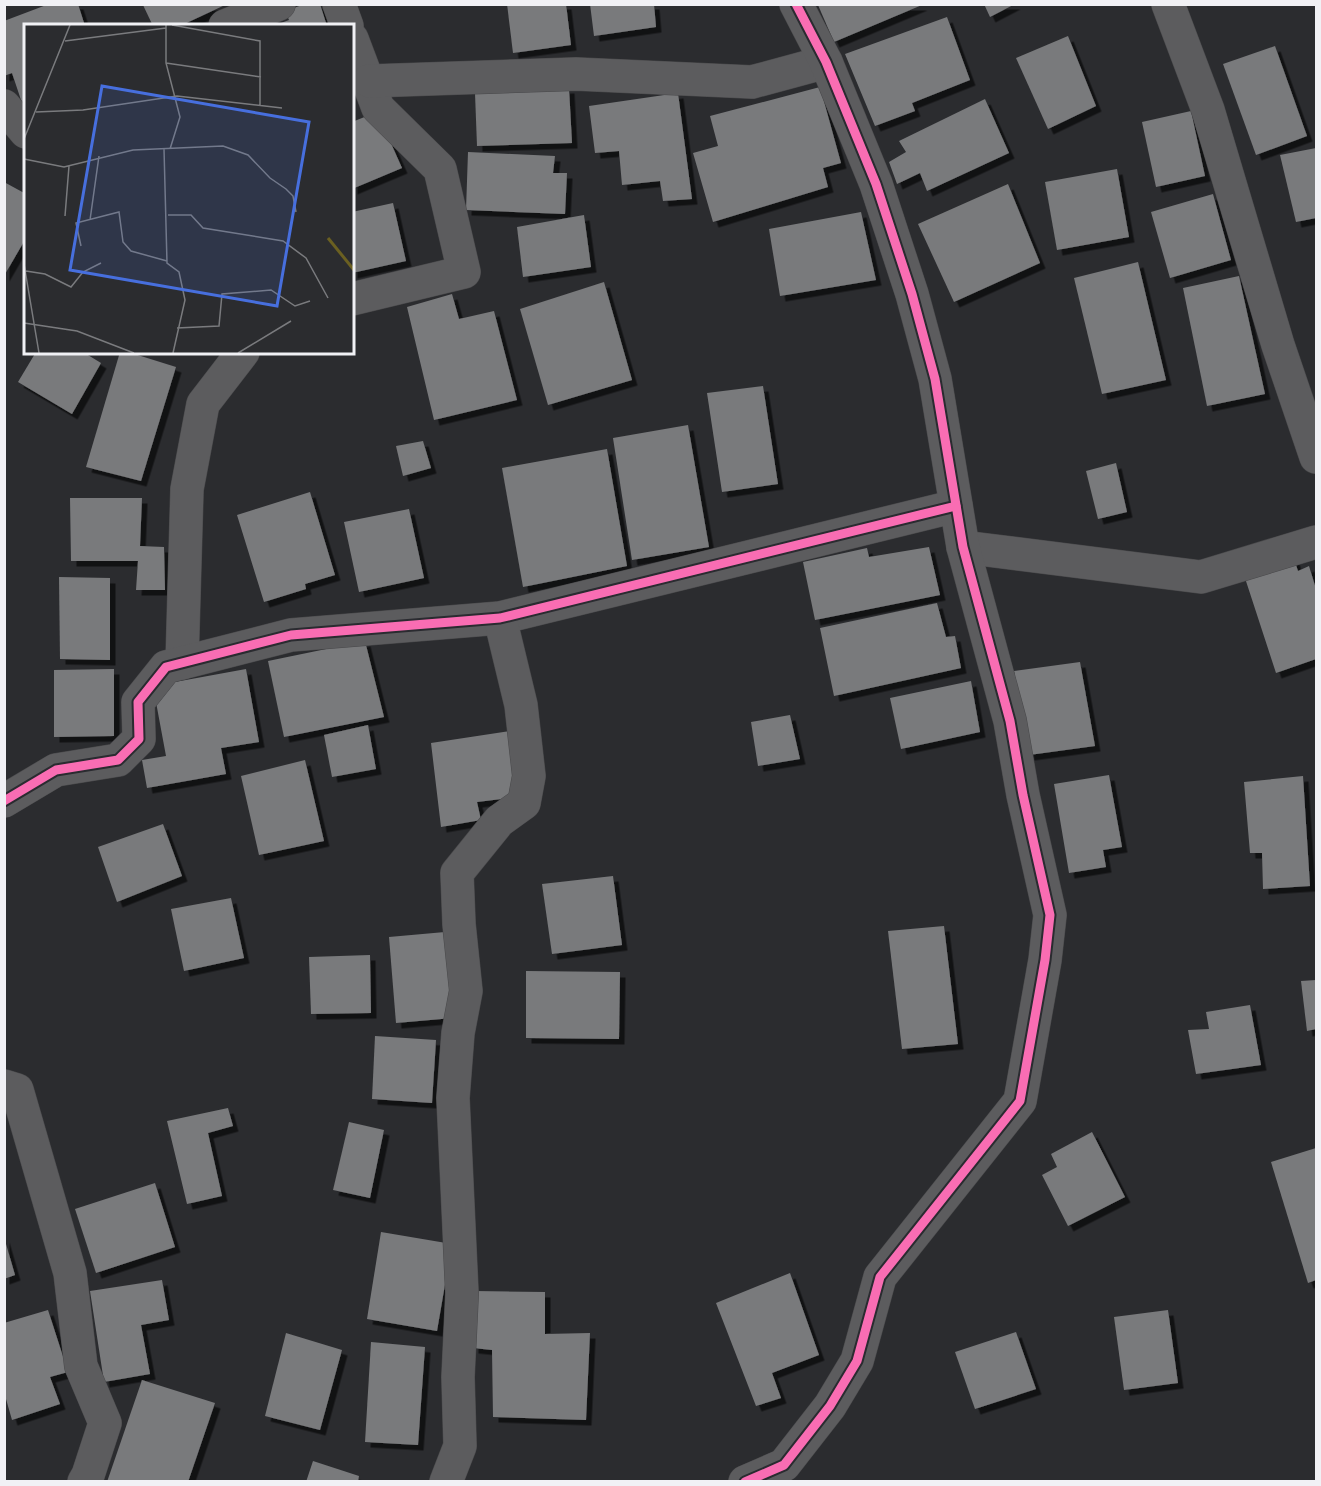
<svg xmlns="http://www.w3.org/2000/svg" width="1321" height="1486" viewBox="0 0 1321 1486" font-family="'IBM Plex Serif',serif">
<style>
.building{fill:#797a7c;filter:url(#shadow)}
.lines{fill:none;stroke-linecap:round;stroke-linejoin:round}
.street-casing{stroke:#49494b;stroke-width:34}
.street{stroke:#5c5c5e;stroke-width:33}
.cycleway-casing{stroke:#2a2b30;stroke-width:13}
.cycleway{stroke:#f96db3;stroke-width:9}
.inset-river{fill:none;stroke:#6b6021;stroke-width:3}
.inset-road{fill:none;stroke:#7a7b7e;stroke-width:1.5}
.view{fill:#476fde;fill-opacity:0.15;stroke:#476fde;stroke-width:3}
.inset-edge{fill:none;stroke:#f1f1f5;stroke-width:3}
</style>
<defs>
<filter id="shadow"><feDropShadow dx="5.5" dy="5.5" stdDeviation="0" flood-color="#0009"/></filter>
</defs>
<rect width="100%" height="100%" fill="#2b2c2f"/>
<g class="building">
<polygon points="49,4 78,4 85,26 26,26 26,102 22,103 12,73 4,76 4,21"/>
<polygon points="305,4 320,4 327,26 273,26 289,20 285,11"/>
<polygon points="507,4 566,4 571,45 513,53"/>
<polygon points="590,4 654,4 656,27 594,36"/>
<polygon points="984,4 1015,4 990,17"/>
<polygon points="143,5 225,5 180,26 153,26"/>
<polygon points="818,5 922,5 834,42"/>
<polygon points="947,17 970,80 912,103 915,111 875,126 845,54"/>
<polygon points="1068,36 1096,106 1048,129 1016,58"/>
<polygon points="1275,46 1307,136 1256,155 1223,64"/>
<polygon points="820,87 841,163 823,168 828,187 713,222 693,153 718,146 710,116"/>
<polygon points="569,88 572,143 477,146 475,93"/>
<polygon points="678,93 692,199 663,201 660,181 622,185 619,151 595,153 589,106"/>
<polygon points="985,99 1009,153 927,191 920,173 897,184 889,162 906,152 899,141"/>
<polygon points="1191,111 1205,176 1156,187 1142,122"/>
<polygon points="377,112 402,168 352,189 352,122"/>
<polygon points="1316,148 1316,218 1296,222 1280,155"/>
<polygon points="468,152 555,156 553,173 567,173 565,214 466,210"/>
<polygon points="1117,169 1129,237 1057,250 1045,182"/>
<polygon points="4,182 26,194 26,238 4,276"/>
<polygon points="1008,184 1040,263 954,302 918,224"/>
<polygon points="1213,194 1231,260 1170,278 1151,212"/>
<polygon points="393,203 406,261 352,273 352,212"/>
<polygon points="861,212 876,280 780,296 769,229"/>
<polygon points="584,215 591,267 523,277 517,227"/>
<polygon points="1138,262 1166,380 1102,394 1074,278"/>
<polygon points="1239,276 1265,394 1207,406 1183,288"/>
<polygon points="604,282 632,380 548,405 520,309"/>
<polygon points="452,294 459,319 494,311 517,400 434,420 407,307"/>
<polygon points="36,352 83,352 101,363 72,414 18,382"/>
<polygon points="120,352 128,352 176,367 141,481 86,467"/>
<polygon points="763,386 778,484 722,492 707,393"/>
<polygon points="688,425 709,547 632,560 613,438"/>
<polygon points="423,441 431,468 403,476 396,446"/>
<polygon points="607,449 627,566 523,587 502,468"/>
<polygon points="1116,463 1127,512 1098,519 1086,471"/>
<polygon points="310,492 335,575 305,584 306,589 264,602 237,515"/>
<polygon points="70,498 142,498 140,546 164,547 165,590 136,590 138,561 71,561"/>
<polygon points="409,509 424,578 359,592 344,522"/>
<polygon points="929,547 940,595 815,620 803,562 867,548 869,557"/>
<polygon points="1294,559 1298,571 1309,566 1316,589 1316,659 1276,673 1244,575"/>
<polygon points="59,577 110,578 110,660 60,659"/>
<polygon points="937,603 946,637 955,636 961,668 834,696 820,628"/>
<polygon points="365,641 384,717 284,737 268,661"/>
<polygon points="1080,662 1095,746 1029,755 1014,671"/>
<polygon points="114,669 114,736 54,737 54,670"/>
<polygon points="246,669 259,742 221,748 226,774 147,788 142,760 166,756 153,686"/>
<polygon points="971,681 980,732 901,749 890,698"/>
<polygon points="790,715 800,759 758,766 751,722"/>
<polygon points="368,725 376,769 332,777 324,735"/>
<polygon points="510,731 517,797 477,802 481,820 441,827 431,743"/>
<polygon points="305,760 324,841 259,855 241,776"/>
<polygon points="1109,775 1122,847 1103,850 1106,867 1069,873 1054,784"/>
<polygon points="1303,776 1310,886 1263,889 1262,853 1250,853 1244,782"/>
<polygon points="163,824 182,876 117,902 98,847"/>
<polygon points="613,876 622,945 552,954 542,884"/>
<polygon points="231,898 244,958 184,971 171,909"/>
<polygon points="944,926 958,1044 902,1049 888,931"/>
<polygon points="445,932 453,1018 396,1023 389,937"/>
<polygon points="370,955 371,1013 311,1014 309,957"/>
<polygon points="526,971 620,972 619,1039 526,1038"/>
<polygon points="1316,980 1316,1029 1307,1031 1301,981"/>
<polygon points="1250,1005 1261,1065 1196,1074 1188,1030 1209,1029 1206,1012"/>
<polygon points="375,1036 436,1040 432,1103 372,1099"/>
<polygon points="228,1108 233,1126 208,1133 222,1196 187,1204 167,1121"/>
<polygon points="349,1122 384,1130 370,1198 333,1190"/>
<polygon points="1092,1132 1125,1197 1068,1226 1042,1175 1057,1167 1051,1154"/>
<polygon points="1316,1148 1316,1280 1308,1283 1271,1162"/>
<polygon points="155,1183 175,1247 96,1273 75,1209"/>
<polygon points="381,1232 452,1244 437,1331 367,1319"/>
<polygon points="4,1237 15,1275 4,1279"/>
<polygon points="790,1273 819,1355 772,1373 781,1398 756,1406 716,1303"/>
<polygon points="162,1280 169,1320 141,1325 150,1374 104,1382 90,1291"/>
<polygon points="473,1291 545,1292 545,1334 590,1333 586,1420 493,1417 492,1350 473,1348"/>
<polygon points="48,1310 68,1372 50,1377 60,1404 12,1420 4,1392 4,1323"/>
<polygon points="1168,1310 1178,1383 1124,1390 1114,1317"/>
<polygon points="1016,1332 1036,1389 975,1409 955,1352"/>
<polygon points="286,1333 342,1350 320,1430 265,1416"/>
<polygon points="371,1342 425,1347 418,1445 365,1442"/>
<polygon points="142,1380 215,1403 188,1482 107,1482"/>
<polygon points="313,1461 359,1476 358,1482 306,1482"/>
</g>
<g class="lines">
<defs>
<g id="street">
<polyline points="339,4 347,26"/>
<polyline points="1168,4 1208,110 1278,345 1316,457"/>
<polyline points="225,26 279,4"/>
<polyline points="352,39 378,108 440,169 464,272 352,299"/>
<polyline points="369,81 576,74 752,82 826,62"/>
<polyline points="4,106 26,132"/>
<polyline points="963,547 1201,577 1316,542"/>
<polyline points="182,663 187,489 203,404 243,352"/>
<polyline points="4,801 56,770 118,760 139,739 138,702 166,667 291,635 500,618 956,506"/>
<polyline points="4,1086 17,1090 70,1273 81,1366 105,1423 88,1475 84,1482"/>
<polyline points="446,1482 460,1446 458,1377 462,1293 453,1098 458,1033 466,991 459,924 457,873 499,821 524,803 529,776 521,705 500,618"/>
<polyline points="745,1482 784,1465 830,1406 857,1361 880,1277 1020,1101 1045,960 1050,915 1023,795 1010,721 963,547 935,379 912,294 876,184 826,62 796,4"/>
</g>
</defs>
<use href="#street" class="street-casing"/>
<use href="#street" class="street"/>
<defs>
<g id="cycleway">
<polyline points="4,801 56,770 118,760 139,739 138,702 166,667 291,635 500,618 956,506"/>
<polyline points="745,1482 784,1465 830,1406 857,1361 880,1277 1020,1101 1045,960 1050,915 1023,795 1010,721 963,547 935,379 912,294 876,184 826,62 796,4"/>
</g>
</defs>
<use href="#cycleway" class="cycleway-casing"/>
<use href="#cycleway" class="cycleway"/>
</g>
<g transform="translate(24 24)">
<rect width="330" height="330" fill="#2b2c2f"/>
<path class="inset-river" d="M304 214 330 246"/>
<path class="inset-road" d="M142 1V39L156 93 146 125M148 1 236 17V82M41 17 142 4M142 39 237 53M12 88 59 86 153 72 258 84M0 115 46 1M140 125 143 239 155 248 161 276 149 329M0 135 40 143 109 126 199 122 224 131 246 154 262 165 269 172 272 188M144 191H167L179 204 259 217 282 234 304 274M41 192 45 142M66 196 75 132M57 222 52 199 95 188 99 218 107 227 143 237M0 240 15 329M2 247 21 250 47 263 59 248 77 239M0 299 53 307 110 329M153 304 195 302 198 270 247 266 271 282 286 277M214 329 267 297"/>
<path class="view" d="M78 62 285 98 253 282 46 246Z"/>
<rect width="330" height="330" class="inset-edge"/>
</g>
<rect width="1321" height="1486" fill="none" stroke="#f1f1f5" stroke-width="12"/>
</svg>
